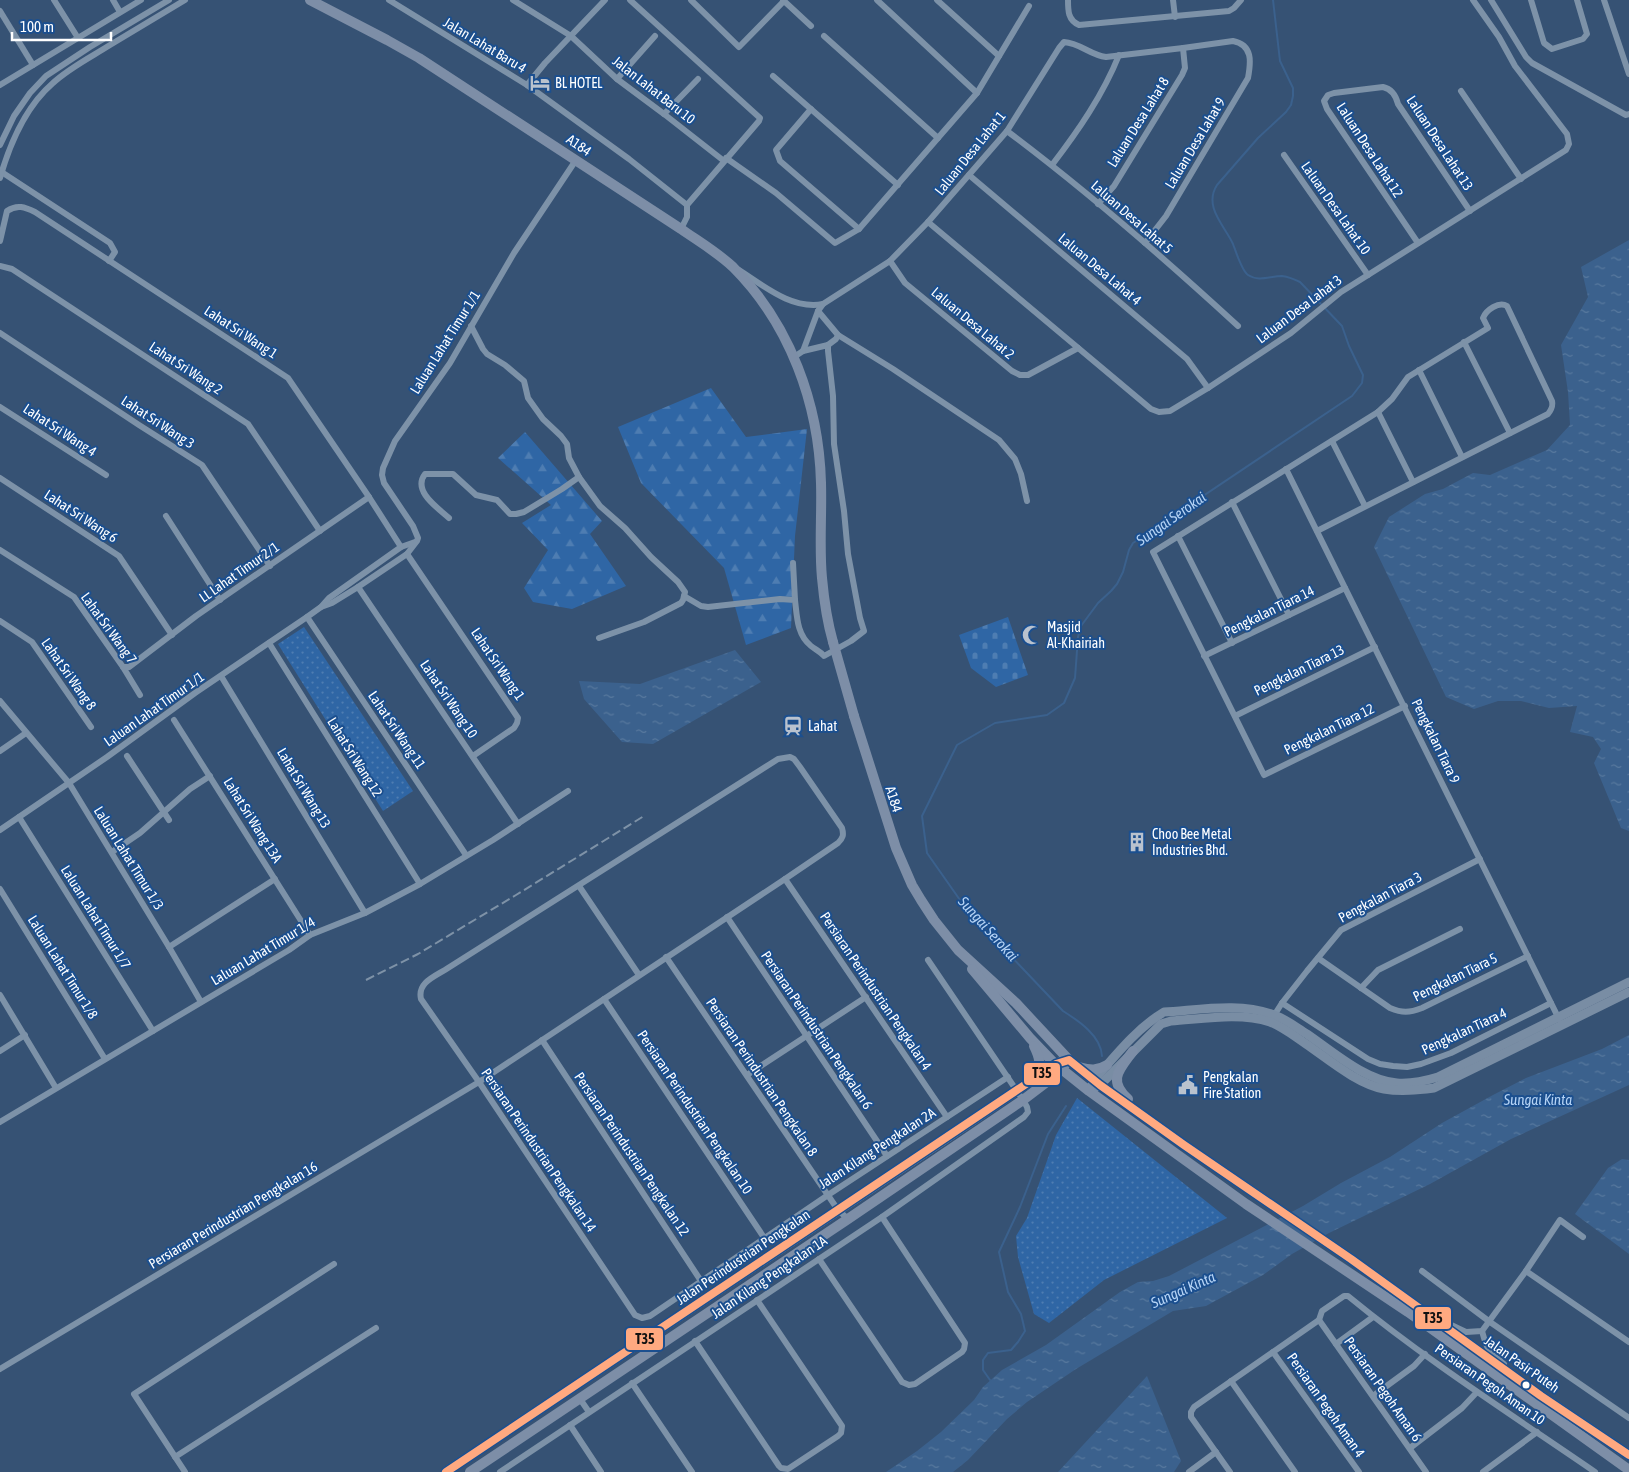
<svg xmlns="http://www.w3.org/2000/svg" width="1629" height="1472" viewBox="0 0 1629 1472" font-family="'Asap Condensed',sans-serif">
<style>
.grass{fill:url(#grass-dots)}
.forest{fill:url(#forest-firs)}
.cemetery{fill:url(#cemetery-stones)}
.water{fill:url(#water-ripples)}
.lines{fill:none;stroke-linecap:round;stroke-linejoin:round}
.stream{stroke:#3b618d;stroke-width:2}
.street{stroke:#7d92a8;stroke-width:6}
.secondary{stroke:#798da4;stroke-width:9}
.primary{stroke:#7d8ea7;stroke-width:10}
.rail{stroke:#7e92a7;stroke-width:2;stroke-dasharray:9 4;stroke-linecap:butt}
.primary-bridge{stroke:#7d8ea7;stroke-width:10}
.bus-1-casing{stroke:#1b4f8f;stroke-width:11}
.bus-1{stroke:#ffa980;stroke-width:8}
.bus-dot{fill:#fff;stroke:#1b4f8f;stroke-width:2}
.labels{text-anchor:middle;stroke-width:4;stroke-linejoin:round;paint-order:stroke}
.street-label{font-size:14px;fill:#fff;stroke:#1b4f8f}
.poi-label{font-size:14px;fill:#fff;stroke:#1b4f8f;text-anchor:start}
.water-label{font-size:15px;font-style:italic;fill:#b5d3f5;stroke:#1b4f8f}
.line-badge{stroke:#1b4f8f;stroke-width:2}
.pale-badge-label{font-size:14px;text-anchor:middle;font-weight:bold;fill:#111}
</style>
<defs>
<pattern id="grass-dots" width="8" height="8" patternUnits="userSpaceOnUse" patternTransform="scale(1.25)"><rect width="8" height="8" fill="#2f66a5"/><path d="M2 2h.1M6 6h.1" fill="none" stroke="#4e7db2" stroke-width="1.8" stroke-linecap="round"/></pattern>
<pattern id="forest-firs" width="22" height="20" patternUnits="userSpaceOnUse" patternTransform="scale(1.25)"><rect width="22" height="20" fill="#2f66a5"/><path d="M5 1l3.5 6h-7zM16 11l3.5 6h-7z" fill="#4e7db2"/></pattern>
<pattern id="cemetery-stones" width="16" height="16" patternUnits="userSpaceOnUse" patternTransform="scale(1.25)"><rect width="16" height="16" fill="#2f66a5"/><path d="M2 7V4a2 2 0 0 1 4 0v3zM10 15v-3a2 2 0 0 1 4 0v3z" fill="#4e7db2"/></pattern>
<pattern id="water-ripples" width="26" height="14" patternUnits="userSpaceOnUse" patternTransform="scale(1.25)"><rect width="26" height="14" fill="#3b618d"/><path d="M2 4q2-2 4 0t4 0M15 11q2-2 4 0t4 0" fill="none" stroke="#58799e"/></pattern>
</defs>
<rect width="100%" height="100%" fill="#365274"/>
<g class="grass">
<polygon points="304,627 413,791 383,811 278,644"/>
<polygon points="1077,1098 1227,1218 1104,1280 1049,1323 1034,1314 1018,1257 1016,1236 1027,1218 1056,1135"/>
</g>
<g class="forest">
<polygon points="711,388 746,437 807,429 795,536 791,628 746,645 724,568 641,483 618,427"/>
<polygon points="525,432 602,521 590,534 626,586 572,609 533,602 524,588 548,550 522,523 551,505 498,458"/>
</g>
<polygon class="cemetery" points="1008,617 1028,675 996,687 971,668 959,635"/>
<g class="water">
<polygon points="1629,240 1629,831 1621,828 1594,763 1601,749 1593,737 1570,732 1577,706 1549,708 1521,701 1498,701 1474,709 1446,697 1374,547 1389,517 1425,494 1443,489 1473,473 1490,475 1547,450 1570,425 1568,392 1561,345 1588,297 1581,267"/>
<polygon points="735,650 761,682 653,744 622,742 584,699 579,681 640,684"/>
<polygon points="1629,1035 1629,1085 1511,1139 1430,1184 1329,1233 1292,1254 1263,1275 1206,1306 1173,1311 1076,1369 1027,1402 1007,1419 968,1460 953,1472 886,1472 917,1451 941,1432 974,1400 983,1387 1002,1370 1046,1345 1120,1292 1138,1282 1153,1281 1169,1276 1303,1206 1341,1183 1390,1157 1442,1123 1493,1095 1526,1078 1602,1049"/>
<polygon points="1622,1159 1629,1160 1629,1254 1575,1214 1608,1168"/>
<polygon points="1147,1376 1181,1461 1174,1472 1058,1472"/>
</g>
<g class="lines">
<g class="stream">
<path d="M1102 1056C1101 1036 1079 1021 1063 1011L967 910 927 853 922 816 957 745 995 723 1047 715 1064 703 1075 678 1078 637 1081 626 1098 603 1111 591 1117 584 1123 572 1129 550 1133 543 1352 396 1362 383 1363 375 1349 346 1342 326 1300 282C1294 279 1289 277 1282 276 1270 276 1259 282 1248 275 1242 271 1236 252 1233 244 1225 226 1203 207 1217 185L1258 138 1286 112 1291 105 1293 96V88L1280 61 1273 0"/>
<polyline points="990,1380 983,1370 983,1360 988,1353 1011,1350 1018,1342 1025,1331 1021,1314 1008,1292 999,1252 1020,1207 1048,1134 1066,1106"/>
</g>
<g class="street">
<polyline points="54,0 78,38"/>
<polyline points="113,0 120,12"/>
<polyline points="389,0 527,85 629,159 687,205"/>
<polyline points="513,0 571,36 617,79 664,114 724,161"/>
<polyline points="630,0 760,118 759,121 687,205 687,217 681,229"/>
<polyline points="691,0 739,47 784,1"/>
<polyline points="783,0 811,26"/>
<polyline points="877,0 977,93"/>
<polyline points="937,0 999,56"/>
<path d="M1068 0C1068 11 1068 20 1079 25L1229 11 1234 8 1241 0"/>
<polyline points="1173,0 1175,17"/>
<polyline points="1491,0 1526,57 1532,63 1626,115 1629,114"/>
<polyline points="1531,0 1544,43 1552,49 1583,39 1587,34 1577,0"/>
<polyline points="1604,0 1629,74"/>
<polyline points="0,11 33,65"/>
<polyline points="824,36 938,138"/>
<polyline points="773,76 898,185"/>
<polyline points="617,79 655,36"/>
<polyline points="0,85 141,0"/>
<polyline points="527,85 545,63 605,0"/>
<polyline points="1461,91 1521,179"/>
<polyline points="811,109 776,150 780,161 859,229"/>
<polyline points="664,114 698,79"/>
<path d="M1007 131C1087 191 1164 258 1238 326"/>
<polyline points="0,145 14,116 30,93 46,76 90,47 169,0"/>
<polyline points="1284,155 1368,275"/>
<polyline points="726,158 776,193 835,243 859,229 977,93 1029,6"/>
<path d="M1052 165C1078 131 1103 95 1119 55"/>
<polyline points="0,171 110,243 115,252 109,261"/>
<polyline points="969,175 1187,359 1208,388"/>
<path d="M0 178C10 143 25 107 53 83 69 68 91 57 110 45 135 30 160 15 185 0"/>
<polyline points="1098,204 1114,186 1182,75 1185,68 1183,48"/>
<polyline points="928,222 1151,409 1159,412 1170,411 1208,388 1291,333 1341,292 1566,150 1569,144 1567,134 1515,66 1499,37 1473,0"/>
<path d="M0 241 7 211C17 204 25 207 35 212L288 378 369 497 401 547"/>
<path d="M1418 243 1327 109 1324 101 1328 95 1334 93 1383 87C1392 89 1396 96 1398 104L1470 211"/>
<polyline points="890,261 905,283 1012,371 1020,375 1028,375 1078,348"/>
<polyline points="0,266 12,269 248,424 320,531"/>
<path d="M739 270C764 286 792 310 823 304"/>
<polyline points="471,326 483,349 487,354 505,365 524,381 528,398 543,419 561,436 567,444 569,458 579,477 600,506 625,528 651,557 678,582 685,592 683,600 681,603 644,622 599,638"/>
<polyline points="0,333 139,425 202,465 270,566"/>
<polyline points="838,335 893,369 999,440 1015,459 1021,474 1027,501"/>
<polyline points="1464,342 1510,433"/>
<polyline points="803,351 828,345"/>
<path d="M794 357 803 351 818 311 823 304 890 261 928 222 1007 131 1059 48 1064 42C1080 43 1090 55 1106 57L1183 48 1233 41C1253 45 1251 62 1248 78L1166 216 1145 243"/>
<polyline points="1419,370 1462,457"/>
<polyline points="0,407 106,475"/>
<polyline points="1378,412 1413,482"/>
<polyline points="1332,441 1365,506"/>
<polyline points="1286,469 1559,1019"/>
<polyline points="0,478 119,556 172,635"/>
<polyline points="1232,502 1289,615"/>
<polyline points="166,516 220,600"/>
<path d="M449 518C438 508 412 491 425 474H453L476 495 497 500 510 514H516L524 512 562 489 579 477"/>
<path d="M1317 531 1548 414C1552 409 1553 406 1552 401L1507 306C1499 301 1486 310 1483 318L1488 328 1408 377 1392 399 1378 412 1153 552 1264 775 1405 706"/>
<polyline points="1178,536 1232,643"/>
<polyline points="0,550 74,597 123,667 140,695"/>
<polyline points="407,554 518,718 517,723 514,728 473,756"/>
<polyline points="793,563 795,600"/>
<polyline points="358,587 518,824"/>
<path d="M684 596 701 606 708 607 780 599 795 600C797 617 797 635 811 646 816 650 820 651 824 656L851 641 864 631 860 618 848 554 844 511 834 444 833 396 828 351V345L836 339 838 335 818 311"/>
<polyline points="321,607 332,603 358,587 407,554 417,541 418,538 413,526 384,483 382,475 383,468 395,441 450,363 514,253 576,160"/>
<polyline points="307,617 466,855"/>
<polyline points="0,621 32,642 91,727"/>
<polyline points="269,643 420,884"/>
<polyline points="1204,656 1345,588"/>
<polyline points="123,667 129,667 196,616 369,497"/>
<polyline points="221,676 365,913"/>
<polyline points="0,701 69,783 169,947 201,1002"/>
<polyline points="1235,716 1375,647"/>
<polyline points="174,720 310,935"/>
<polyline points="0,751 26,733"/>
<polyline points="127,756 169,820"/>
<polyline points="19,817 153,1031"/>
<polyline points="0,830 107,757 195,693 307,617 321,607 329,598 401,547 415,542"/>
<polyline points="112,852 140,833 190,789 210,776"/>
<polyline points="785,879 947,1117"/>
<polyline points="579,886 639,975"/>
<polyline points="0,889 105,1059"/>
<polyline points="727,917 887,1156"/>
<polyline points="169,947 275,879"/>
<polyline points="666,957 838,1210 848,1219"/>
<path d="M1318 958 1390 1008C1402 1013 1409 1013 1422 1008L1528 956"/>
<polyline points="1361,988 1378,970 1460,929"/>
<polyline points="0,995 56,1088"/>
<polyline points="604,999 765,1239"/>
<polyline points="1282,1003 1368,1059 1380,1064 1393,1066 1407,1067 1421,1064 1451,1053 1551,1003"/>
<polyline points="1273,1017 1282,1003 1307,971 1341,930 1480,859"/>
<polyline points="542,1040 701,1281"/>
<polyline points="0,1051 25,1035"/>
<polyline points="747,1075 866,997"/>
<polyline points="0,1122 289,950 310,935 365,913 420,884 493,840 568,791"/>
<polyline points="819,1259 902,1382 909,1385 915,1384 962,1352 964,1349 965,1343 882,1217"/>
<polyline points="1422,1271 1490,1322 1629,1418"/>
<polyline points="1526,1271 1629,1342"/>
<polyline points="1319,1320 1426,1472"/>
<polyline points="1447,1323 1466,1332 1482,1331 1526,1271 1560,1220 1583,1237"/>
<path d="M1482 1331C1487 1350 1488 1351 1504 1364"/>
<polyline points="695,1341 779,1466 781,1468 788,1469 838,1436 841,1433 842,1426 757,1300"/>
<polyline points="1336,1344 1373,1317"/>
<polyline points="1273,1352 1359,1472"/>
<path d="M0 1369 479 1082 785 879 838 843C843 838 844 835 842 828L800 767 794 759 790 757 778 759 448 968C436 976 417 982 421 999L479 1082 635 1315 642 1318 650 1316 828 1195 1008 1077"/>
<polyline points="1231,1381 1295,1472"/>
<polyline points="632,1383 692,1472"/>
<polyline points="1373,1396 1414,1366 1425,1354"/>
<polyline points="580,1399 589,1412"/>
<polyline points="570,1425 601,1472"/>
<polyline points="1410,1448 1462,1408 1477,1392"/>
<polyline points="175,1457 376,1328"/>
<polyline points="185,1472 134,1394 334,1264"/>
<polyline points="500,1472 882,1217 1024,1117 1028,1112 1027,1107 1023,1100 928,960"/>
<polyline points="1189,1472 1216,1452"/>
<path d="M1230 1472 1191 1417V1412L1194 1407 1319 1320 1322 1311 1344 1296H1348C1426 1360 1512 1415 1595 1472"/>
<polyline points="1483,1472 1537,1432"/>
</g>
<g class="secondary">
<path d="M1091 1087 1094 1080C1115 1056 1137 1028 1164 1012 1199 1010 1241 1002 1274 1015 1286 1019 1297 1028 1307 1034 1333 1052 1366 1081 1397 1083 1411 1084 1425 1081 1438 1077L1629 982"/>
<path d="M1095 1088 1100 1085 1161 1024 1171 1021C1202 1019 1240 1012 1270 1022 1283 1027 1294 1036 1306 1044 1328 1059 1357 1084 1384 1089 1401 1092 1418 1090 1434 1088L1629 992"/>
</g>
<g class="primary">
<path d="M310 0 387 40 419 58 681 229C698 241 717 252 733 267 790 324 819 404 821 483 822 515 819 547 822 578 824 600 827 621 833 642"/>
<polyline points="854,716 896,848 912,885 921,900 934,920 958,950 1016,1003 1069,1060 1100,1085 1184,1145 1351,1259 1541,1396 1629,1455"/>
<polyline points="972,969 1030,1038 1054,1063 1089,1091 1246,1204 1408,1312 1629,1470"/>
<path d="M1079 1067C1090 1070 1097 1071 1107 1065"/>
<path d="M1034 1076C1042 1066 1040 1058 1034 1046"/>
<path d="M1128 1099C1107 1080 1120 1069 1133 1051"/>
<polyline points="446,1472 945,1139 1056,1064 1061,1062"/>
<polyline points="470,1472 848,1219 1023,1100 1052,1078 1065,1065"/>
</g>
<polyline class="rail" points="366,980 418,954 516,895 644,816"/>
<polyline class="primary-bridge" points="833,642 854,716"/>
<defs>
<polyline id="bus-1" points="446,1472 1056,1064 1069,1060 1100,1085 1184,1145 1351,1259 1541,1396 1629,1455"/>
</defs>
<use href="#bus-1" class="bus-1-casing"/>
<use href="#bus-1" class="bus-1"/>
</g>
<defs>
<symbol id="hotel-bare" viewBox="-9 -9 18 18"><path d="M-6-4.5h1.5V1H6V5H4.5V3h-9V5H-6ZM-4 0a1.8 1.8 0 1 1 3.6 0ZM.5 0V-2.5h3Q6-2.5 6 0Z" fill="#b9c2ce" stroke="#1b4f8f" stroke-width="2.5" paint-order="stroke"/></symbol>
<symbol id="mosque-bare" viewBox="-9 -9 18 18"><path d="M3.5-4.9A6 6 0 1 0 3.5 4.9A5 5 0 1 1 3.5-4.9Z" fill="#b9c2ce" stroke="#1b4f8f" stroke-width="2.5" paint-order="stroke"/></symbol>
<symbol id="station-bare" viewBox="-9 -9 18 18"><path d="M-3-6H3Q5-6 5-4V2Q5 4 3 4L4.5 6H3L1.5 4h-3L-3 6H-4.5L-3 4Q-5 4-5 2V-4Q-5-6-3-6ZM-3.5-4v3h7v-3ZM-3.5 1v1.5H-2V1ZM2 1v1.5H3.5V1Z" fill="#b9c2ce" stroke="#1b4f8f" stroke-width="2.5" paint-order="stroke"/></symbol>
<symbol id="building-bare" viewBox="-9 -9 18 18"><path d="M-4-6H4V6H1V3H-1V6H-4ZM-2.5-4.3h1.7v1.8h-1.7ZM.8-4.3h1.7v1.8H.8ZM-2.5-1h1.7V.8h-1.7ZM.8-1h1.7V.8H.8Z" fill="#b9c2ce" stroke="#1b4f8f" stroke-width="2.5" paint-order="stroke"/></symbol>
<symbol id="civic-bare" viewBox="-9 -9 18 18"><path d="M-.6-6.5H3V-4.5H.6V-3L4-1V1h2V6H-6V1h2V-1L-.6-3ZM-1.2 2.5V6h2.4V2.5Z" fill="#b9c2ce" stroke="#1b4f8f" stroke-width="2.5" paint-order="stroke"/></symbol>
</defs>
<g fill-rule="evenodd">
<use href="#hotel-bare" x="526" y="69" width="28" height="28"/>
<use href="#mosque-bare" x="1018" y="621" width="28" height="28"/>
<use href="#station-bare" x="779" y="712" width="28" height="28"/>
<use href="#building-bare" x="1123" y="828" width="28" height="28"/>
<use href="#civic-bare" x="1174" y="1071" width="28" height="28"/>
</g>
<circle class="bus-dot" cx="1526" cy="1385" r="4.5"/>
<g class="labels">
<g class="street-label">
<text transform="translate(485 45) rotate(31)" y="5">Jalan Lahat Baru 4</text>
<text transform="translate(654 90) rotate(38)" y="5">Jalan Lahat Baru 10</text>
<text transform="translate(1138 122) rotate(-58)" y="5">Laluan Desa Lahat 8</text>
<text transform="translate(1195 143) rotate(-59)" y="5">Laluan Desa Lahat 9</text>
<text transform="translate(1440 143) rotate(57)" y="5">Laluan Desa Lahat 13</text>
<text transform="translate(579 145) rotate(34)" y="5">A184</text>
<text transform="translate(1370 150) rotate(57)" y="5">Laluan Desa Lahat 12</text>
<text transform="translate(970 153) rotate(-51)" y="5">Laluan Desa Lahat 1</text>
<text transform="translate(1336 208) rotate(55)" y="5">Laluan Desa Lahat 10</text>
<text transform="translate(1132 217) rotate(41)" y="5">Laluan Desa Lahat 5</text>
<text transform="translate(1100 269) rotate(40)" y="5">Laluan Desa Lahat 4</text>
<text transform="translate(1299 309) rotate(-37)" y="5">Laluan Desa Lahat 3</text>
<text transform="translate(973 323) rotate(40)" y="5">Laluan Desa Lahat 2</text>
<text transform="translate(241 332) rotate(33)" y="5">Lahat Sri Wang 1</text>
<text transform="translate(445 342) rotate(-58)" y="5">Laluan Lahat Timur 1/1</text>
<text transform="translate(186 368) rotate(33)" y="5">Lahat Sri Wang 2</text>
<text transform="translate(158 422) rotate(33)" y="5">Lahat Sri Wang 3</text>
<text transform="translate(60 430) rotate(33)" y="5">Lahat Sri Wang 4</text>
<text transform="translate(81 516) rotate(33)" y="5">Lahat Sri Wang 6</text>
<text transform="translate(239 572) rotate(-35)" y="5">LL Lahat Timur 2/1</text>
<text transform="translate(1269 611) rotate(-26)" y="5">Pengkalan Tiara 14</text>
<text transform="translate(109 628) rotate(54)" y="5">Lahat Sri Wang 7</text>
<text transform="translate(498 664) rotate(56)" y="5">Lahat Sri Wang 1</text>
<text transform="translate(1299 670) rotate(-26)" y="5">Pengkalan Tiara 13</text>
<text transform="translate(69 674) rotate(55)" y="5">Lahat Sri Wang 8</text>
<text transform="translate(449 699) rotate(56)" y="5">Lahat Sri Wang 10</text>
<text transform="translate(154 709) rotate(-35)" y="5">Laluan Lahat Timur 1/1</text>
<text transform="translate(1329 729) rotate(-26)" y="5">Pengkalan Tiara 12</text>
<text transform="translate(397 730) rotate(56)" y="5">Lahat Sri Wang 11</text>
<text transform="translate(1436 741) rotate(64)" y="5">Pengkalan Tiara 9</text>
<text transform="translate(355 757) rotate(58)" y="5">Lahat Sri Wang 12</text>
<text transform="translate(304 788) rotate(59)" y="5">Lahat Sri Wang 13</text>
<text transform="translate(894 799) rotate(72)" y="5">A184</text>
<text transform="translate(253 820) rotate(58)" y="5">Lahat Sri Wang 13A</text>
<text transform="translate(129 858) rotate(58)" y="5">Laluan Lahat Timur 1/3</text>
<text transform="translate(1380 897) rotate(-28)" y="5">Pengkalan Tiara 3</text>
<text transform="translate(96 917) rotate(58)" y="5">Laluan Lahat Timur 1/7</text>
<text transform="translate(263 951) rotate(-31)" y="5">Laluan Lahat Timur 1/4</text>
<text transform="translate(63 967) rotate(58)" y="5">Laluan Lahat Timur 1/8</text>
<text transform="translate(1455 977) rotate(-26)" y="5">Pengkalan Tiara 5</text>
<text transform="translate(876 991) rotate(56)" y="5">Persiaran Perindustrian Pengkalan 4</text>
<text transform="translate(817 1030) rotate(56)" y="5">Persiaran Perindustrian Pengkalan 6</text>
<text transform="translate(1464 1031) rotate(-25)" y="5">Pengkalan Tiara 4</text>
<text transform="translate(762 1077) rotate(56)" y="5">Persiaran Perindustrian Pengkalan 8</text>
<text transform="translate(695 1112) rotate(56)" y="5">Persiaran Perindustrian Pengkalan 10</text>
<text transform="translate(877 1148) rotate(-33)" y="5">Jalan Kilang Pengkalan 2A</text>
<text transform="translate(539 1150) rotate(56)" y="5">Persiaran Perindustrian Pengkalan 14</text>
<text transform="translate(632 1154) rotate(56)" y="5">Persiaran Perindustrian Pengkalan 12</text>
<text transform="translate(233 1215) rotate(-31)" y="5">Persiaran Perindustrian Pengkalan 16</text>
<text transform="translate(743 1257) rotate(-34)" y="5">Jalan Perindustrian Pengkalan</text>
<text transform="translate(769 1277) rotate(-34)" y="5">Jalan Kilang Pengkalan 1A</text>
<text transform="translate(1522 1364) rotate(35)" y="5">Jalan Pasir Puteh</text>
<text transform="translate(1490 1384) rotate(35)" y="5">Persiaran Pegoh Aman 10</text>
<text transform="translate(1383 1389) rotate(55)" y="5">Persiaran Pegoh Aman 6</text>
<text transform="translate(1326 1405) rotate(55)" y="5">Persiaran Pegoh Aman 4</text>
</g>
<g class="poi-label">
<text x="555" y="88">BL HOTEL</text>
<text x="1047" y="632">Masjid<tspan x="1047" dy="16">Al-Khairiah</tspan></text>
<text x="808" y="731">Lahat</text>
<text x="1152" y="839">Choo Bee Metal<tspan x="1152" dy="16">Industries Bhd.</tspan></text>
<text x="1203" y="1082">Pengkalan<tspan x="1203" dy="16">Fire Station</tspan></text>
</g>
<g class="water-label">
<text transform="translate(1171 519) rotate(-35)" y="5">Sungai Serokai</text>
<text transform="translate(988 929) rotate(48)" y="5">Sungai Serokai</text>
<text x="1538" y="1105">Sungai Kinta</text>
<text transform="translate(1183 1290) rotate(-24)" y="5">Sungai Kinta</text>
</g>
</g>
<g class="line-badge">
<rect x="1023" y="1062" width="38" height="24" rx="5" fill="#ffa980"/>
<rect x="1414" y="1306" width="38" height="24" rx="5" fill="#ffa980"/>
<rect x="625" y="1327" width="39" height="24" rx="5" fill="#ffa980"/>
</g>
<g class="pale-badge-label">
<text x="1042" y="1078">T35</text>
<text x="1433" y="1323">T35</text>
<text x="645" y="1344">T35</text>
</g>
<path d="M12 32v8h99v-8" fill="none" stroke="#ffffff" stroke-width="2.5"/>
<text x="20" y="32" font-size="15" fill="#ffffff" stroke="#1b4f8f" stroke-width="4" paint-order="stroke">100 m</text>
</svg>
